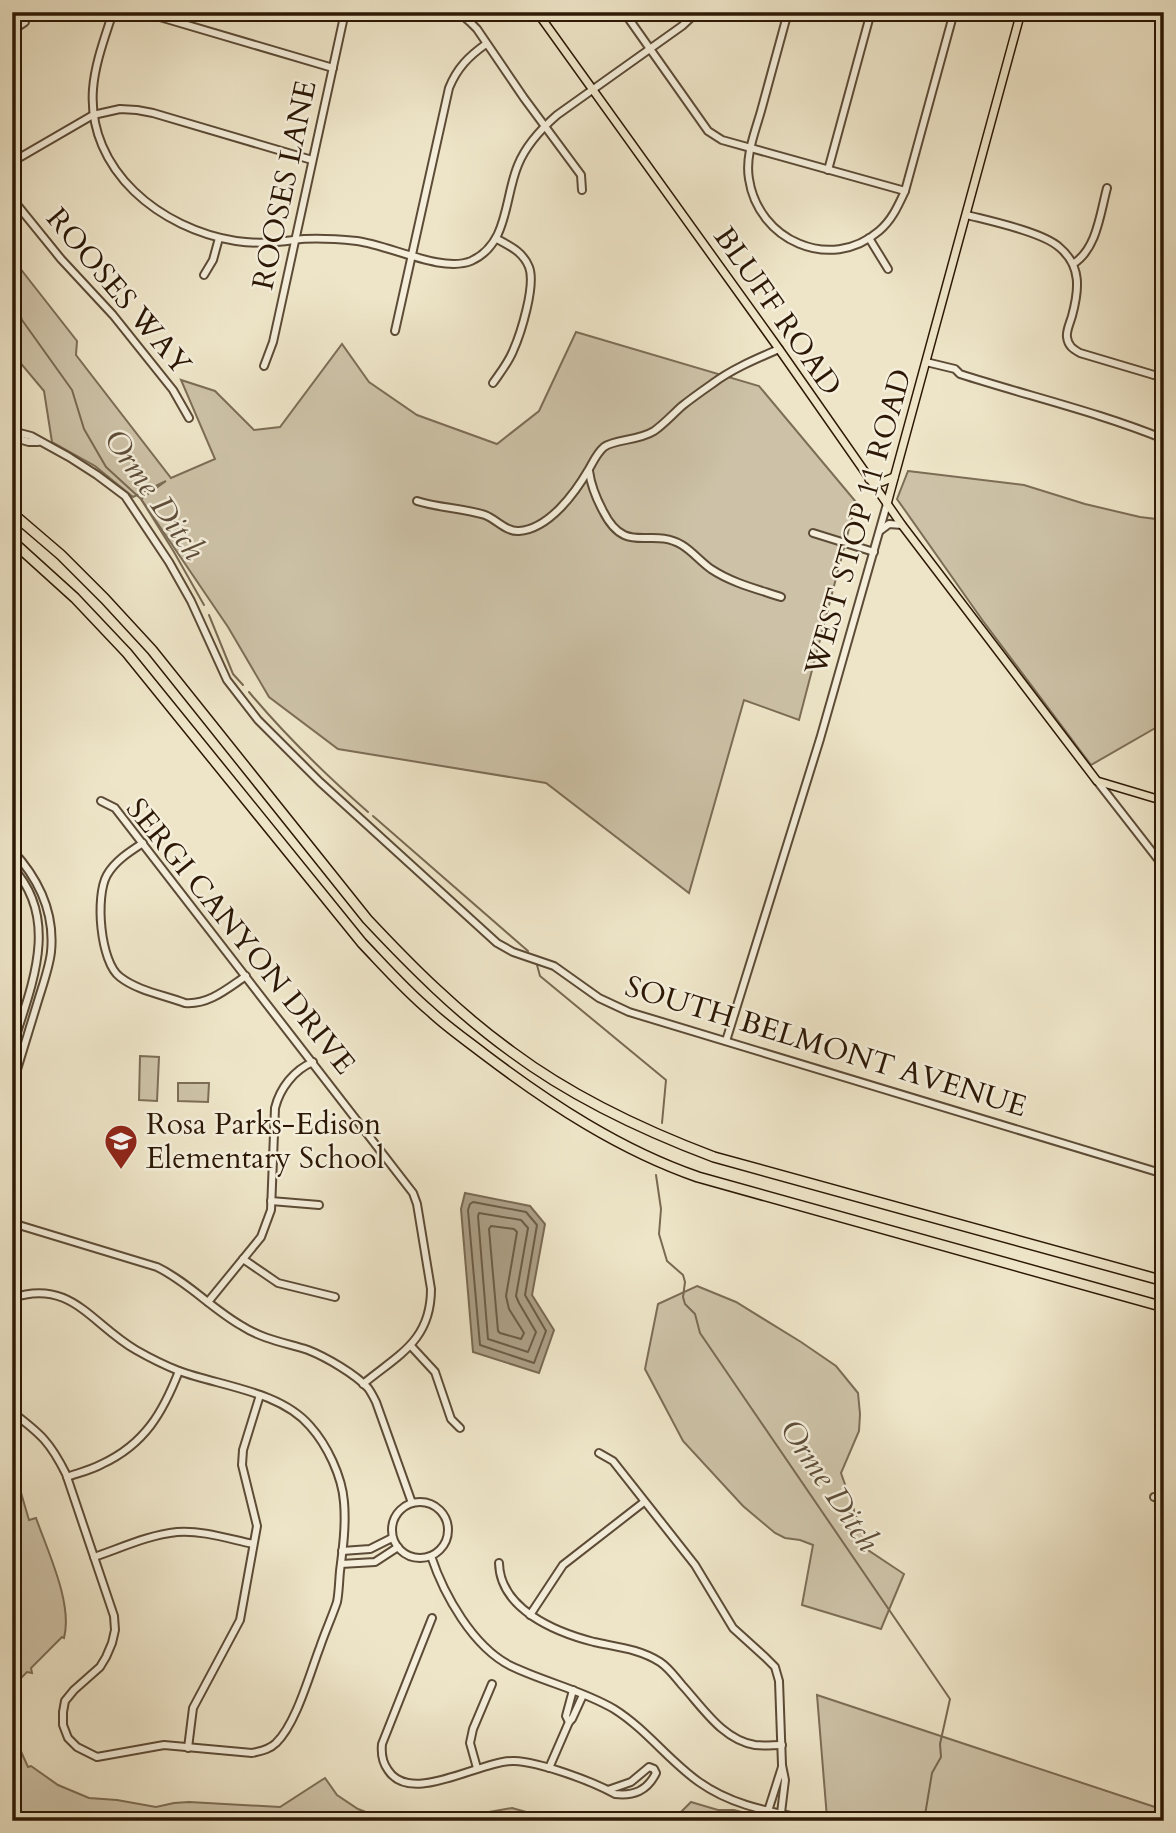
<svg xmlns="http://www.w3.org/2000/svg" width="1176" height="1833" viewBox="0 0 1176 1833" font-family="Cardo,serif">
<style>
.green{fill:#cdc2a7;stroke:#7c6d56;stroke-width:2}
.water{fill:#ac9f86;stroke:#796952;stroke-width:2}
.lines{fill:none;stroke-linecap:round;stroke-linejoin:round}
.shore{stroke:#6c5c46;stroke-width:2}
.stream{stroke:#796952;stroke-width:2}
.minor-casing{stroke:#5c4b36;stroke-width:10}
.major-casing{stroke:#2c1805;stroke-width:10}
.highway-casing{stroke:#2c1805;stroke-width:12}
.minor{stroke:#f4eedb;stroke-width:6}
.major{stroke:#eee5c8;stroke-width:7}
.highway{stroke:#eee5c8;stroke-width:9}
.labels{text-anchor:middle;stroke-width:5;stroke-linejoin:round;paint-order:stroke}
.street-label{font-size:30px;fill:#2c1805;stroke:#f4eedb}
.poi-label{font-size:30px;fill:#2c1805;stroke:#f4eedb;text-anchor:start}
.water-label{font-size:32px;font-style:italic;fill:#5f4e39;stroke:#f4eedb}
</style>
<rect width="100%" height="100%" fill="#eee5c8"/>
<filter id="stains"><feTurbulence type="fractalNoise" baseFrequency=".00286" numOctaves="4"/><feColorMatrix values="0 0 0 0 .2 0 0 0 0 .09 0 0 0 0 .02 0 0 0 .5 -.17"/></filter>
<radialGradient id="worn" r=".72"><stop offset=".6" stop-color="#630" stop-opacity="0"/><stop offset="1" stop-color="#630" stop-opacity=".3"/></radialGradient>
<g class="green">
<polygon points="12,258 77,341 76,355 171,478 215,459 181,380 215,391 254,430 280,427 342,344 369,382 417,415 497,444 539,411 576,332 759,386 856,502 799,720 744,700 689,893 546,783 338,749 269,697 228,627 141,499 166,481 133,497 95,466 52,442 44,391 12,353"/>
<polygon points="908,471 1024,485 1085,504 1140,517 1164,520 1164,723 1091,765 983,621 897,499"/>
<polygon points="140,1056 159,1057 157,1101 139,1100"/>
<polygon points="178,1083 209,1083 208,1102 178,1101"/>
<polygon points="697,1286 736,1302 801,1342 836,1366 858,1393 860,1414 859,1431 841,1473 868,1550 904,1574 881,1629 802,1605 813,1545 800,1540 785,1538 775,1533 743,1506 683,1441 645,1369 658,1304"/>
<path d="M12 1467 14 1469 29 1520 36 1518C48 1552 73 1604 64 1638L62 1637 31 1668 32 1673 27 1672 21 1678 12 1697Z"/>
<polygon points="817,1695 1164,1810 1164,1821 838,1821 827,1818"/>
<polygon points="12,1702 14,1702 14,1736 28,1767 31,1766 58,1785 89,1798 117,1800 156,1807 174,1803 189,1802 280,1807 325,1778 337,1795 358,1809 389,1821 12,1821"/>
<polygon points="691,1802 718,1810 734,1810 777,1821 672,1821"/>
<polygon points="512,1808 558,1821 438,1821"/>
</g>
<polygon class="water" points="465,1193 530,1206 545,1224 532,1295 554,1330 539,1373 473,1352 461,1209"/>
<g class="lines">
<g class="shore">
<polygon points="473,1202 526,1212 537,1225 525,1295 546,1331 534,1363 480,1345 468,1210 470,1204"/>
<polygon points="479,1213 521,1220 528,1228 516,1296 519,1303 536,1332 528,1352 488,1339 478,1216"/>
<polygon points="491,1226 514,1229 517,1232 506,1296 509,1309 524,1333 521,1339 500,1333 498,1331 489,1229"/>
</g>
<g class="stream">
<polyline points="12,297 22,320 72,390 84,429 106,467 141,499 174,552 204,605"/>
<polyline points="209,615 233,674 243,685"/>
<path d="M249 692C285 735 326 775 368 812"/>
<polyline points="373,816 528,951"/>
<polyline points="537,965 540,976 666,1080 662,1123"/>
<polyline points="656,1175 661,1209 659,1234 667,1261 683,1275 685,1282 683,1297 685,1304 695,1314 700,1333 950,1699 940,1744 941,1757 932,1773 924,1821"/>
</g>
<defs>
<g id="minor">
<path d="M113 12C105 37 95 63 93 89 87 171 161 229 236 241 256 244 274 243 294 240 314 237 337 239 357 241 389 245 442 273 471 261 509 244 504 198 518 165 526 145 541 129 557 115L682 26 697 12"/>
<polyline points="143,12 333,68"/>
<polyline points="458,12 470,22 477,29 524,98 581,175 582,190"/>
<polyline points="624,12 708,131 722,140 905,191"/>
<path d="M788 12C779 45 770 78 761 111 755 132 745 156 749 179 758 240 830 273 879 231 892 220 898 206 905 191L954 12"/>
<polyline points="12,25 19,26 25,22 25,12"/>
<polyline points="12,162 93,115 120,109 137,110 153,113 312,160"/>
<polyline points="828,170 871,12"/>
<polyline points="12,194 18,206 61,259 113,315 173,390 189,418"/>
<path d="M967 215C990 221 1042 232 1059 247 1082 266 1079 290 1072 316 1070 323 1066 331 1067 337 1068 346 1073 349 1080 353L1164 378"/>
<polyline points="869,238 888,269"/>
<path d="M1073 264C1097 249 1100 214 1107 188"/>
<polyline points="204,275 213,260 219,238"/>
<path d="M395 331 449 88C457 68 469 56 486 44"/>
<path d="M926 362 955 369 960 374C1028 396 1098 412 1164 439"/>
<polyline points="264,366 273,342 345,12"/>
<path d="M493 383C500 373 508 363 513 351 521 333 536 285 529 267 523 252 510 246 497 239"/>
<polyline points="12,431 31,436 69,457 97,475 125,496 169,562 191,601 227,680 258,720 320,782 497,943 513,952 554,966 599,998 629,1012 1164,1174"/>
<polyline points="12,437 29,442 38,442"/>
<path d="M589 471C591 486 596 498 603 511 626 557 650 526 682 545 692 551 701 562 711 569 732 583 757 589 781 597"/>
<path d="M417 501C439 508 463 508 485 515 496 519 506 532 519 531 549 529 575 493 589 469 593 462 597 453 604 447 615 439 638 441 654 431 664 424 673 414 682 406 692 398 702 391 712 384 732 369 756 359 779 349"/>
<polyline points="881,530 889,524 902,525"/>
<polyline points="813,533 874,552"/>
<polyline points="1097,781 1164,867"/>
<path d="M101 801 115 808 413 1193 417 1204 431 1289C431 1341 398 1355 363 1384"/>
<path d="M143 843C129 852 115 861 107 875 95 896 100 962 120 977 138 991 164 995 185 1003 209 1005 228 988 246 976"/>
<path d="M12 850C38 878 55 912 51 952 49 969 42 987 37 1004 29 1031 20 1059 12 1086"/>
<path d="M12 867C62 920 30 989 12 1048"/>
<polyline points="726,1041 820,739 887,504"/>
<polyline points="271,1201 319,1205"/>
<path d="M12 1223 157 1267C188 1282 212 1309 242 1326 262 1339 286 1343 308 1350 326 1357 355 1374 368 1388 371 1392 374 1398 376 1402L412 1503"/>
<polyline points="243,1259 278,1283 335,1297"/>
<path d="M12 1298C71 1278 91 1324 136 1350 150 1358 164 1365 179 1371 220 1386 280 1391 310 1426 327 1445 342 1476 344 1502 346 1525 343 1548 340 1571 339 1581 339 1592 337 1602 332 1617 325 1632 320 1647 310 1673 296 1724 276 1743 269 1750 260 1751 252 1753L164 1745 97 1757 77 1747 68 1738 63 1725V1712L65 1701 74 1690 100 1667 106 1657 112 1643 115 1630 114 1616 66 1474C50 1442 41 1434 12 1412"/>
<path d="M208 1302 261 1237 271 1210 275 1108C280 1088 294 1070 313 1062"/>
<polyline points="411,1346 435,1372 451,1419 460,1428"/>
<polyline points="599,1453 613,1461 695,1565 733,1628 765,1657 775,1667 779,1681 782,1765 785,1780 781,1813"/>
<path d="M67 1477C78 1473 91 1470 102 1464 145 1444 163 1412 179 1371"/>
<polyline points="1154,1497 1164,1500"/>
<circle cx="420" cy="1530" r="28"/>
<polyline points="342,1551 370,1549 392,1538"/>
<path d="M431 1556C444 1595 473 1647 511 1666 544 1682 582 1690 614 1709 646 1729 669 1761 699 1782 734 1807 774 1812 815 1821"/>
<path d="M94 1557C121 1548 148 1535 177 1532 202 1530 229 1539 253 1544"/>
<path d="M499 1563C500 1609 555 1632 594 1642 617 1647 640 1649 660 1662 669 1668 676 1678 682 1685 703 1708 723 1740 755 1745 764 1746 773 1745 782 1745"/>
<polyline points="341,1564 375,1562 398,1547"/>
<polyline points="530,1615 563,1565 644,1502"/>
<path d="M432 1618 382 1744C381 1754 382 1762 388 1770 411 1806 480 1760 514 1761 540 1762 592 1781 615 1794 634 1796 647 1791 656 1773L654 1769 649 1767 631 1782 608 1790"/>
<polyline points="569,1722 566,1716 573,1690"/>
<polyline points="188,1748 193,1708 240,1620 257,1526 242,1465 243,1450 260,1395"/>
<polyline points="477,1768 470,1743 473,1729 492,1684"/>
<polyline points="549,1768 569,1722 572,1719 583,1695"/>
<polyline points="768,1811 782,1767"/>
</g>
<g id="major">
<polyline points="537,12 779,349 902,525 1097,781 1164,801"/>
<polyline points="869,479 882,482 894,477"/>
<polyline points="887,504 1021,12"/>
</g>
<g id="highway">
<path d="M12 513 61 555 105 599 152 650 367 919C412 967 458 1013 512 1052 571 1096 645 1131 714 1157L1164 1281"/>
<path d="M12 541 75 598 127 653 362 943C384 966 405 990 430 1011 447 1027 466 1040 484 1054 550 1104 620 1150 698 1177L1164 1307"/>
</g>
</defs>
<use href="#minor" class="minor-casing"/>
<use href="#major" class="major-casing"/>
<use href="#highway" class="highway-casing"/>
<use href="#minor" class="minor"/>
<use href="#major" class="major"/>
<use href="#highway" class="highway"/>
</g>
<defs>
<symbol id="school-pin" viewBox="-11 -11 22 30"><path d="M0 17L-7.5 6A9.5 9.5 0 1 1 7.5 6Z" fill="#8f2418" stroke="#f4eedb"/><path d="M0-5L7-2L0 1L-7-2ZM-4 1L0 2.5L4 1V4Q0 6-4 4Z" fill="#fff"/></symbol>
</defs>
<g fill-rule="evenodd">
<use href="#school-pin" x="102" y="1122" width="38" height="52"/>
</g>
<g class="labels">
<g class="street-label">
<text transform="translate(284 185) rotate(-78)" y="10">ROOSES LANE</text>
<text transform="translate(119 291) rotate(50)" y="10">ROOSES WAY</text>
<text transform="translate(778 311) rotate(55)" y="10">BLUFF ROAD</text>
<text transform="translate(858 522) rotate(-74)" y="10">WEST STOP 11 ROAD</text>
<text transform="translate(241 936) rotate(51)" y="10">SERGI CANYON DRIVE</text>
<text transform="translate(826 1046) rotate(17)" y="10">SOUTH BELMONT AVENUE</text>
</g>
<g class="poi-label">
<text x="146" y="1134">Rosa Parks-Edison<tspan x="146" dy="34">Elementary School</tspan></text>
</g>
<g class="water-label">
<text transform="translate(155 494) rotate(55)" y="11">Orme Ditch</text>
<text transform="translate(830 1485) rotate(56)" y="11">Orme Ditch</text>
</g>
</g>
<rect width="1176" height="1833" fill="none" stroke="#eee5c8" stroke-width="42"/>
<rect x="14" y="14" width="1148" height="1805" fill="none" stroke="#2c1805" stroke-width="3.5"/>
<rect x="21" y="21" width="1134" height="1791" fill="none" stroke="#2c1805" stroke-width="2"/>
<rect width="100%" height="100%" filter="url(#stains)"/>
<rect width="100%" height="100%" fill="url(#worn)"/>
</svg>
